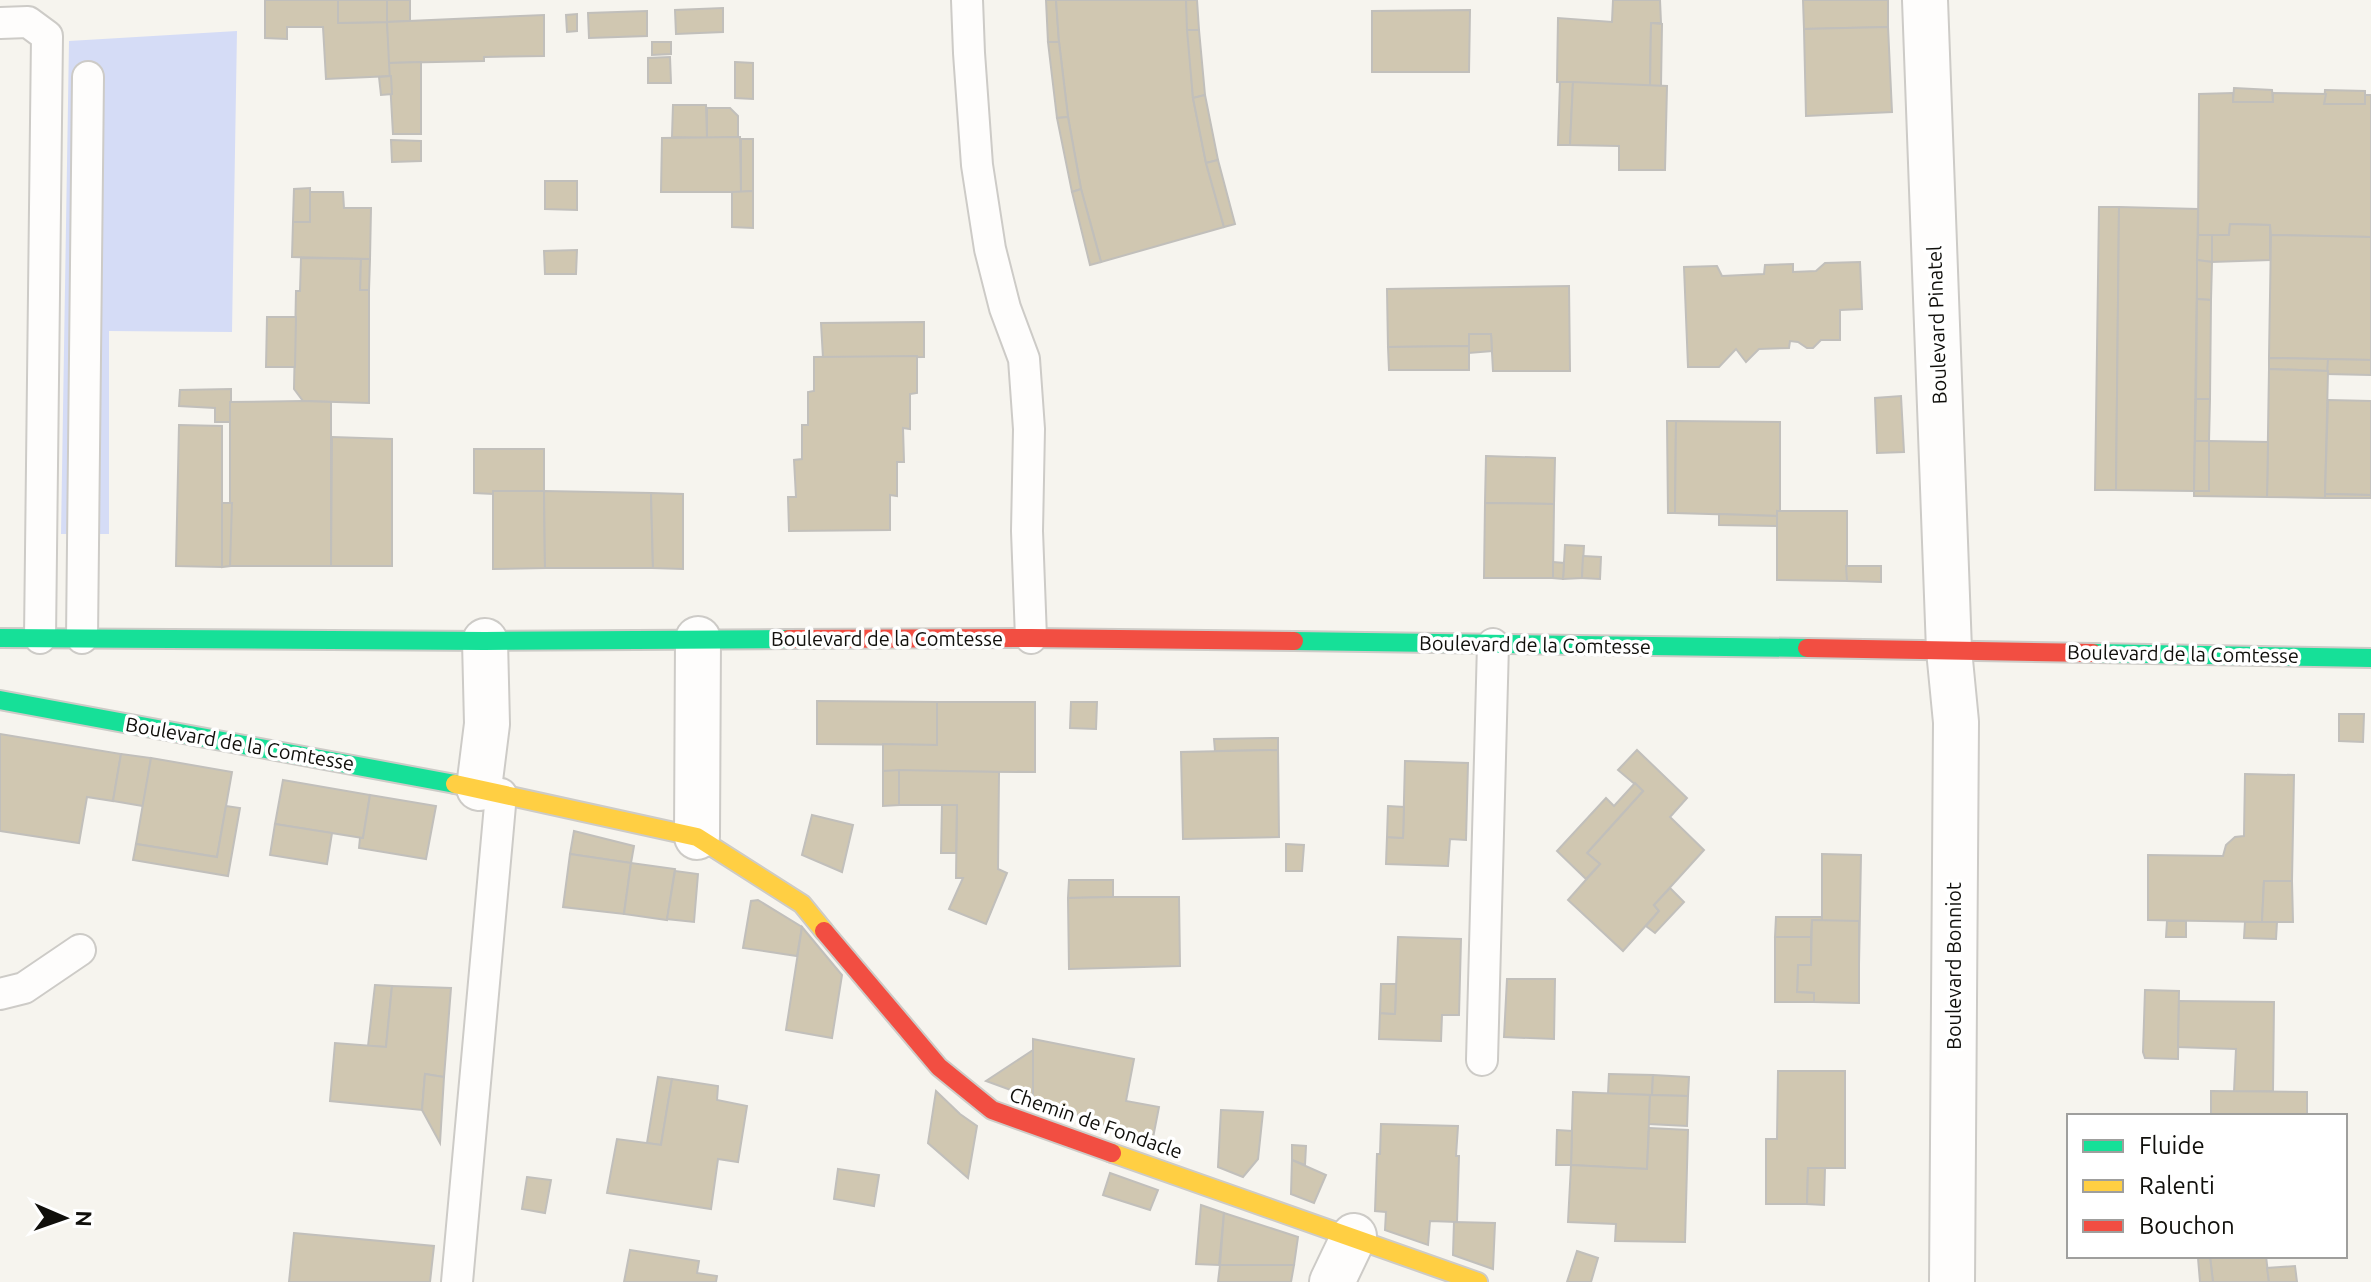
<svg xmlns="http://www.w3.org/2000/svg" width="2371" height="1282" viewBox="0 0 2371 1282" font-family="Ubuntu,sans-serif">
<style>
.green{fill:#d5dcf6}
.building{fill:#d0c7b1;stroke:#c1bfbb;stroke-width:2}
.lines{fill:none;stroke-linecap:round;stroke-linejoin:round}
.lane-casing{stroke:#cdcbc7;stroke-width:34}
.street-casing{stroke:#cdcbc7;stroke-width:48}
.fast-casing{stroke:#cdcbc7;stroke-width:22}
.slow-casing{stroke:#cdcbc7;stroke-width:22}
.jam-casing{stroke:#cdcbc7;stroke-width:22}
.lane{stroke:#fefdfc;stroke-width:30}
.street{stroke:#fefdfc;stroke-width:44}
.fast{stroke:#16e098;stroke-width:18}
.slow{stroke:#ffcf43;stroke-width:18}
.jam{stroke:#f24e42;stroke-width:18}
.labels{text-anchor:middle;stroke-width:7;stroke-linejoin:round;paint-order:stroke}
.street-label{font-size:20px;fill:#100f0b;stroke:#fff}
</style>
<rect width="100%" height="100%" fill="#f6f4ee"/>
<polygon class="green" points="237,31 232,332 109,331 109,534 61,534 69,41"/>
<g class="building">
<polygon points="265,0 338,0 338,23 387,22 391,76 326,79 323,27 287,27 287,39 265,38"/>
<polygon points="338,0 387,0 387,22 338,23"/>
<polygon points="387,0 410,0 410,21 387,22"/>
<polygon points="1046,0 1056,0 1059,42 1048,42"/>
<polygon points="1056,0 1186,0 1193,98 1206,163 1224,227 1101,262 1081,189 1068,117 1059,42"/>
<polygon points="1186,0 1197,0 1199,30 1187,30"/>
<polygon points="1613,0 1660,0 1661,23 1651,23 1650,86 1557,82 1558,18 1612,22"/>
<polygon points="1803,0 1888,0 1888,27 1804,29"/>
<polygon points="723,8 723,32 676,34 675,10"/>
<polygon points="1470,10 1469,72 1372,72 1372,11"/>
<polygon points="647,11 647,36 589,38 588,13"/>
<polygon points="577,14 577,31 567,32 566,15"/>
<polygon points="544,15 544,56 484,57 484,61 389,63 387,22"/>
<polygon points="1651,23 1662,24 1661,86 1650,86"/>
<polygon points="1888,27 1892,112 1806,116 1804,29"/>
<polygon points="1187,30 1199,30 1205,95 1193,98"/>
<polygon points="652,42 671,42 671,54 652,55"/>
<polygon points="1048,42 1059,42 1068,117 1057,118"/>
<polygon points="670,57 671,83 648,83 648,58"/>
<polygon points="421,62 421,134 393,134 389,63"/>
<polygon points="735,62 753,63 753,99 735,98"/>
<polygon points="391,76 392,94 381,95 379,77"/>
<polygon points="1560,82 1573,82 1570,145 1558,145"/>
<polygon points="1573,82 1667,86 1665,170 1619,170 1619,146 1570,145"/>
<polygon points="2234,88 2272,90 2273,102 2233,102"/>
<polygon points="2325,90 2365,91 2365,104 2324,104"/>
<polygon points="2233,93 2233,102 2273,102 2273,93 2326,94 2324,104 2365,104 2365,95 2371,95 2371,237 2271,235 2270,225 2230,224 2229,235 2198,235 2199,94"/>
<polygon points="1205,95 1218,160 1206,163 1193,98"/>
<polygon points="673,105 706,105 707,138 672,137"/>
<polygon points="707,108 730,108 738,116 738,137 707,138"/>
<polygon points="1068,117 1081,189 1072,192 1057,118"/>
<polygon points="740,137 741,192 661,192 662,138"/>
<polygon points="741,139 753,139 753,191 741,192"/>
<polygon points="391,140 421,141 421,161 392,162"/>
<polygon points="1218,160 1235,224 1224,227 1206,163"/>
<polygon points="545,181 577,181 577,210 545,209"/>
<polygon points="310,188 310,222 293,222 294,189"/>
<polygon points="1081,189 1101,262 1090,265 1072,192"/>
<polygon points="753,191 753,228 732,227 732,192"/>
<polygon points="310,192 343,192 344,208 371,208 370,259 292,257 293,222 310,222"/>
<polygon points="2099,207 2119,207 2116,490 2095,490"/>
<polygon points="2119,207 2198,209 2194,491 2116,490"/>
<polygon points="2230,224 2270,225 2270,260 2212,262 2212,235 2229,235"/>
<polygon points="2198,235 2212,235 2212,262 2197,260"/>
<polygon points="2271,235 2371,237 2371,360 2269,358"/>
<polygon points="577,250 576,274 545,274 544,251"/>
<polygon points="301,258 361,259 360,290 369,290 369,403 303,401 294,389 296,291 300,291"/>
<polygon points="361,259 370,259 369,290 360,290"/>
<polygon points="2197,260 2212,262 2211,300 2197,299"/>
<polygon points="1860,262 1862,309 1840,310 1840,340 1821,340 1813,348 1807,348 1798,342 1790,341 1789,348 1759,349 1746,362 1736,349 1719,367 1688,367 1684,267 1717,266 1722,276 1764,274 1765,265 1793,264 1793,272 1816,271 1825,263"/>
<polygon points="1569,286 1570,371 1493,371 1491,334 1469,334 1469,346 1388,347 1387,289"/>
<polygon points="2197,299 2211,300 2210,399 2196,399"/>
<polygon points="267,317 296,317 295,367 266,367"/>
<polygon points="924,322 924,357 823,358 821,323"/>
<polygon points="1469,334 1491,334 1492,351 1469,353"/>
<polygon points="1469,346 1469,370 1389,370 1388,347"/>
<polygon points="917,356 917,393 910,394 910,429 903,428 904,462 897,462 897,496 890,495 890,530 789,531 788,497 796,497 794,460 802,459 802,425 808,425 808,392 814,391 814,357"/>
<polygon points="2269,358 2328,359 2328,371 2269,369"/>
<polygon points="2328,359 2371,360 2371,375 2327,374"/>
<polygon points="2269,369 2328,371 2325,498 2267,497"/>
<polygon points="231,389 231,422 215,422 215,408 179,406 180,390"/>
<polygon points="1901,396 1904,452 1877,453 1875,398"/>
<polygon points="2196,399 2210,399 2209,441 2195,441"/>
<polygon points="2328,400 2371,401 2371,495 2325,494"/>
<polygon points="303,401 331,402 331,566 230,566 230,402"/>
<polygon points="1667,421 1676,421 1675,513 1668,513"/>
<polygon points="1676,421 1780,422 1780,512 1777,511 1777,516 1675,513"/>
<polygon points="179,425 222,426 222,567 176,566"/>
<polygon points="332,437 392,439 392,566 331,566"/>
<polygon points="2195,441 2209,441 2209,491 2194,491"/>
<polygon points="2209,441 2268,442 2267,497 2194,496 2194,491 2209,491"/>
<polygon points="474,449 544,449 544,491 493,491 493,494 474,493"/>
<polygon points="1486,456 1555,458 1554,504 1485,503"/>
<polygon points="493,491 544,491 545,568 493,569"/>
<polygon points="544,491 651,493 653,568 545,568"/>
<polygon points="651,493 683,494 683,569 653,568"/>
<polygon points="2325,494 2371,495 2371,498 2325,498"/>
<polygon points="222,503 232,503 230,566 222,567"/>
<polygon points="1485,503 1554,504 1553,578 1484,578"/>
<polygon points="1777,511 1847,511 1847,581 1777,580"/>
<polygon points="1719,514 1777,516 1777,526 1719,525"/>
<polygon points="1565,545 1584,546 1582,578 1563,579"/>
<polygon points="1583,556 1601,557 1600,579 1582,578"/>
<polygon points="1553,562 1564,563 1563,579 1553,578"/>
<polygon points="1846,566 1881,566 1881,582 1847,581"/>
<polygon points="817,701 937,702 937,745 817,744"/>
<polygon points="937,702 1035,702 1035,772 883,771 883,744 937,745"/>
<polygon points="1071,702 1097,702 1096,729 1070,728"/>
<polygon points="2339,714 2364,714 2363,742 2339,741"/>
<polygon points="0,734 121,754 113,801 87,797 79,843 0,831"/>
<polygon points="1278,738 1278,750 1215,751 1214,739"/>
<polygon points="1278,750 1279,837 1183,839 1181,752"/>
<polygon points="1637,750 1687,798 1670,817 1704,850 1654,905 1659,911 1623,951 1568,900 1600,864 1587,853 1643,791 1618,770"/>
<polygon points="121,754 151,758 143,806 113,801"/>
<polygon points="151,758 232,772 217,857 136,844"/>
<polygon points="1405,761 1468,763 1466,840 1450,839 1448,866 1386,864 1387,837 1403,838"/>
<polygon points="899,770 999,772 998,869 1007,873 986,924 949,909 963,878 956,878 957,805 899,805"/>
<polygon points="899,770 899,805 883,806 883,771"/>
<polygon points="2245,774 2294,775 2292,881 2264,881 2262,922 2148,920 2148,855 2223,856 2226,845 2235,837 2244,836"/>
<polygon points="283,780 370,795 363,838 275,824"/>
<polygon points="1635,783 1643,791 1587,853 1600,864 1586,879 1557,851 1606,798 1614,806"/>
<polygon points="370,795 436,806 426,859 359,848 360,838 363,838"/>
<polygon points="942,805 957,805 956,853 941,853"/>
<polygon points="226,806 240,808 228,876 133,860 136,844 217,857"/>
<polygon points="1388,806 1404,807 1403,838 1387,837"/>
<polygon points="812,815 853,825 842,872 802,855"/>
<polygon points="275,824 332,833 327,864 270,855"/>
<polygon points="574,831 634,846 631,863 570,854"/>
<polygon points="1286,844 1304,845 1302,871 1286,871"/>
<polygon points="570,854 631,863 624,914 563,907"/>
<polygon points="1822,854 1861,855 1859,965 1858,965 1859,921 1822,921"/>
<polygon points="631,863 675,869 667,920 624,914"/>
<polygon points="675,871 698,874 694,922 667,919"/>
<polygon points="1069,880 1113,880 1113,897 1068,898"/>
<polygon points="2264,881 2292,881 2293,922 2262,922"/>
<polygon points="1670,888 1684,902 1655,933 1646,926 1659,911 1654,905"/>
<polygon points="1113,897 1179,897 1180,966 1069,969 1068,898"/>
<polygon points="758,900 802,927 797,956 743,948 751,901"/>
<polygon points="1776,917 1822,917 1822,921 1812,920 1811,937 1775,937"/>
<polygon points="1812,920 1859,921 1859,1003 1814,1002 1814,993 1797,992 1798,965 1811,965"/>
<polygon points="2167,921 2186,921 2186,937 2166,937"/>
<polygon points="2245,922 2277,922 2276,939 2244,938"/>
<polygon points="802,927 842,975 832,1038 786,1030"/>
<polygon points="1398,937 1461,939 1459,1015 1442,1015 1441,1041 1379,1039 1380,1013 1395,1014"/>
<polygon points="1775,937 1811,937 1811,965 1798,965 1797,992 1814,993 1814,1002 1775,1002"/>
<polygon points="1507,979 1555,979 1554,1039 1504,1037"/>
<polygon points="1381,984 1396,984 1395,1014 1380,1013"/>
<polygon points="375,985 392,986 386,1047 368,1046"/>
<polygon points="392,986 451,988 444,1077 425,1074 422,1110 330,1101 335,1043 386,1047"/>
<polygon points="2145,990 2179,991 2178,1059 2145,1058 2143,1052"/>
<polygon points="2179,1001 2274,1002 2273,1091 2234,1092 2236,1049 2178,1047"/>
<polygon points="1033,1039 1134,1059 1126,1101 1159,1107 1152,1143 1033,1098"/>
<polygon points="1033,1050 1033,1098 986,1081"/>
<polygon points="1778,1071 1845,1071 1845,1168 1808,1168 1807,1204 1766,1204 1766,1139 1777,1139"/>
<polygon points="425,1074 444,1077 440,1143 422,1110"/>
<polygon points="1609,1074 1653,1075 1652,1095 1608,1094"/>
<polygon points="1653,1075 1689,1077 1688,1096 1652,1095"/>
<polygon points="658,1077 672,1079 661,1145 647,1143"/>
<polygon points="672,1079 718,1086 717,1100 747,1106 738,1162 718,1159 711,1209 607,1193 617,1139 661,1145"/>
<polygon points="936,1091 960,1114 977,1126 968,1178 928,1143"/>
<polygon points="2211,1091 2307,1092 2307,1116 2211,1116"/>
<polygon points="1573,1092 1650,1095 1647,1169 1571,1165"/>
<polygon points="1650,1095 1688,1096 1687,1126 1649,1124"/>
<polygon points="1221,1110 1263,1112 1258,1159 1243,1177 1218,1167"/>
<polygon points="1381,1124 1458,1126 1456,1156 1459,1156 1457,1222 1430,1221 1428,1245 1385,1230 1386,1212 1375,1211 1377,1154 1380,1154"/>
<polygon points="1649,1128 1688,1130 1685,1242 1615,1241 1616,1224 1568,1222 1571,1165 1647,1169"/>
<polygon points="1557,1130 1572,1131 1571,1165 1556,1165"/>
<polygon points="1292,1145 1306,1146 1305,1165 1292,1160"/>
<polygon points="1292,1160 1326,1175 1314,1203 1291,1194"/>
<polygon points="1808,1168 1825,1168 1824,1205 1807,1204"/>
<polygon points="838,1169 879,1175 874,1206 834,1199"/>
<polygon points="1110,1173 1158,1190 1150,1210 1103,1195"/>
<polygon points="527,1177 551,1180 545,1213 522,1209"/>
<polygon points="1201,1205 1224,1213 1219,1265 1196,1264"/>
<polygon points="1224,1213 1298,1237 1294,1265 1220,1265"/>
<polygon points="1454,1222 1495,1223 1493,1269 1453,1255"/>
<polygon points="294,1233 434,1246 430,1282 289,1282"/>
<polygon points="630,1250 699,1261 697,1273 717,1276 716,1282 624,1282"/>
<polygon points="1577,1251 1598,1258 1591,1282 1567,1282"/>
<polygon points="2220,1256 2266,1256 2269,1282 2213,1282 2210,1257"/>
<polygon points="2210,1257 2213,1282 2200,1282 2198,1258"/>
<polygon points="1220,1265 1294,1265 1291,1282 1218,1282"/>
<polygon points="2295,1266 2297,1282 2269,1282 2267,1268"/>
</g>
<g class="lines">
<defs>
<g id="lane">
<polyline points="967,0 969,53 977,165 990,249 1005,308 1024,359 1029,429 1027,531 1031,638"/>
<polyline points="0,23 28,22 47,36 40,638"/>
<polyline points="82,638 88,77"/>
<polyline points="0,994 24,988 80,950"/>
<polyline points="1482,1060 1493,644"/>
<polyline points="457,1282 501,794"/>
</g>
<g id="street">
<polyline points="1925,0 1949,650 1956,722 1952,1282"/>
<polyline points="479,788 487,724 485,641"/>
<polyline points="697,837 698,639"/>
<polyline points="1332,1282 1354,1236"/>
</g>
<g id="fast">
<polyline points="0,638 485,641 788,639"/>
<polyline points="1294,641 1807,648"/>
<polyline points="2093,653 2371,658"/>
<polyline points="0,700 455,784"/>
</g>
<g id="slow">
<polyline points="455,784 697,837 802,904 824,931"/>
<polyline points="1112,1153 1478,1282"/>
</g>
<g id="jam">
<polyline points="788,639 1031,638 1294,641"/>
<polyline points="1807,648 2093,653"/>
<polyline points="824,931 939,1067 992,1110 1112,1153"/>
</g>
</defs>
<use href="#lane" class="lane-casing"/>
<use href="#street" class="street-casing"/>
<use href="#fast" class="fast-casing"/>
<use href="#slow" class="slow-casing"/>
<use href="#jam" class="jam-casing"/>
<use href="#lane" class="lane"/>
<use href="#street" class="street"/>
<use href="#fast" class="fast"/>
<use href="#slow" class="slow"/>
<use href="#jam" class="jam"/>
</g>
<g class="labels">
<g class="street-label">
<text transform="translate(1937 325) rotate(-92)" y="7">Boulevard Pinatel</text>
<text x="887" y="646">Boulevard de la Comtesse</text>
<text transform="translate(1535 645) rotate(1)" y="7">Boulevard de la Comtesse</text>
<text transform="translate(2183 654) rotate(1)" y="7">Boulevard de la Comtesse</text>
<text transform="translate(240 744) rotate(10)" y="7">Boulevard de la Comtesse</text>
<text transform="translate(1954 966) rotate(-90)" y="7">Boulevard Bonniot</text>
<text transform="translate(1096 1123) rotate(19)" y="7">Chemin de Fondacle</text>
</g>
</g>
<rect x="2067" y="1114" width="280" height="144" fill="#ffffff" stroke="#9f9f9d" stroke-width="2"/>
<rect x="2083" y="1140" width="40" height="12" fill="#16e098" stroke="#9f9f9d" stroke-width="2"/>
<text x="2139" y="1154" font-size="24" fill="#100f0b">Fluide</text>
<rect x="2083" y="1180" width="40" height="12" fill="#ffcf43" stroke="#9f9f9d" stroke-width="2"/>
<text x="2139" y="1194" font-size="24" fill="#100f0b">Ralenti</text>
<rect x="2083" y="1220" width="40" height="12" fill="#f24e42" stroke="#9f9f9d" stroke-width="2"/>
<text x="2139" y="1234" font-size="24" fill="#100f0b">Bouchon</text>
<g transform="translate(64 1218) rotate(92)" stroke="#ffffff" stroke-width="6" paint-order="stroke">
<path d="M0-6L14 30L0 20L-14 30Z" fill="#100f0b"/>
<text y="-12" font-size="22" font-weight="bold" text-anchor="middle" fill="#100f0b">N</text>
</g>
</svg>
